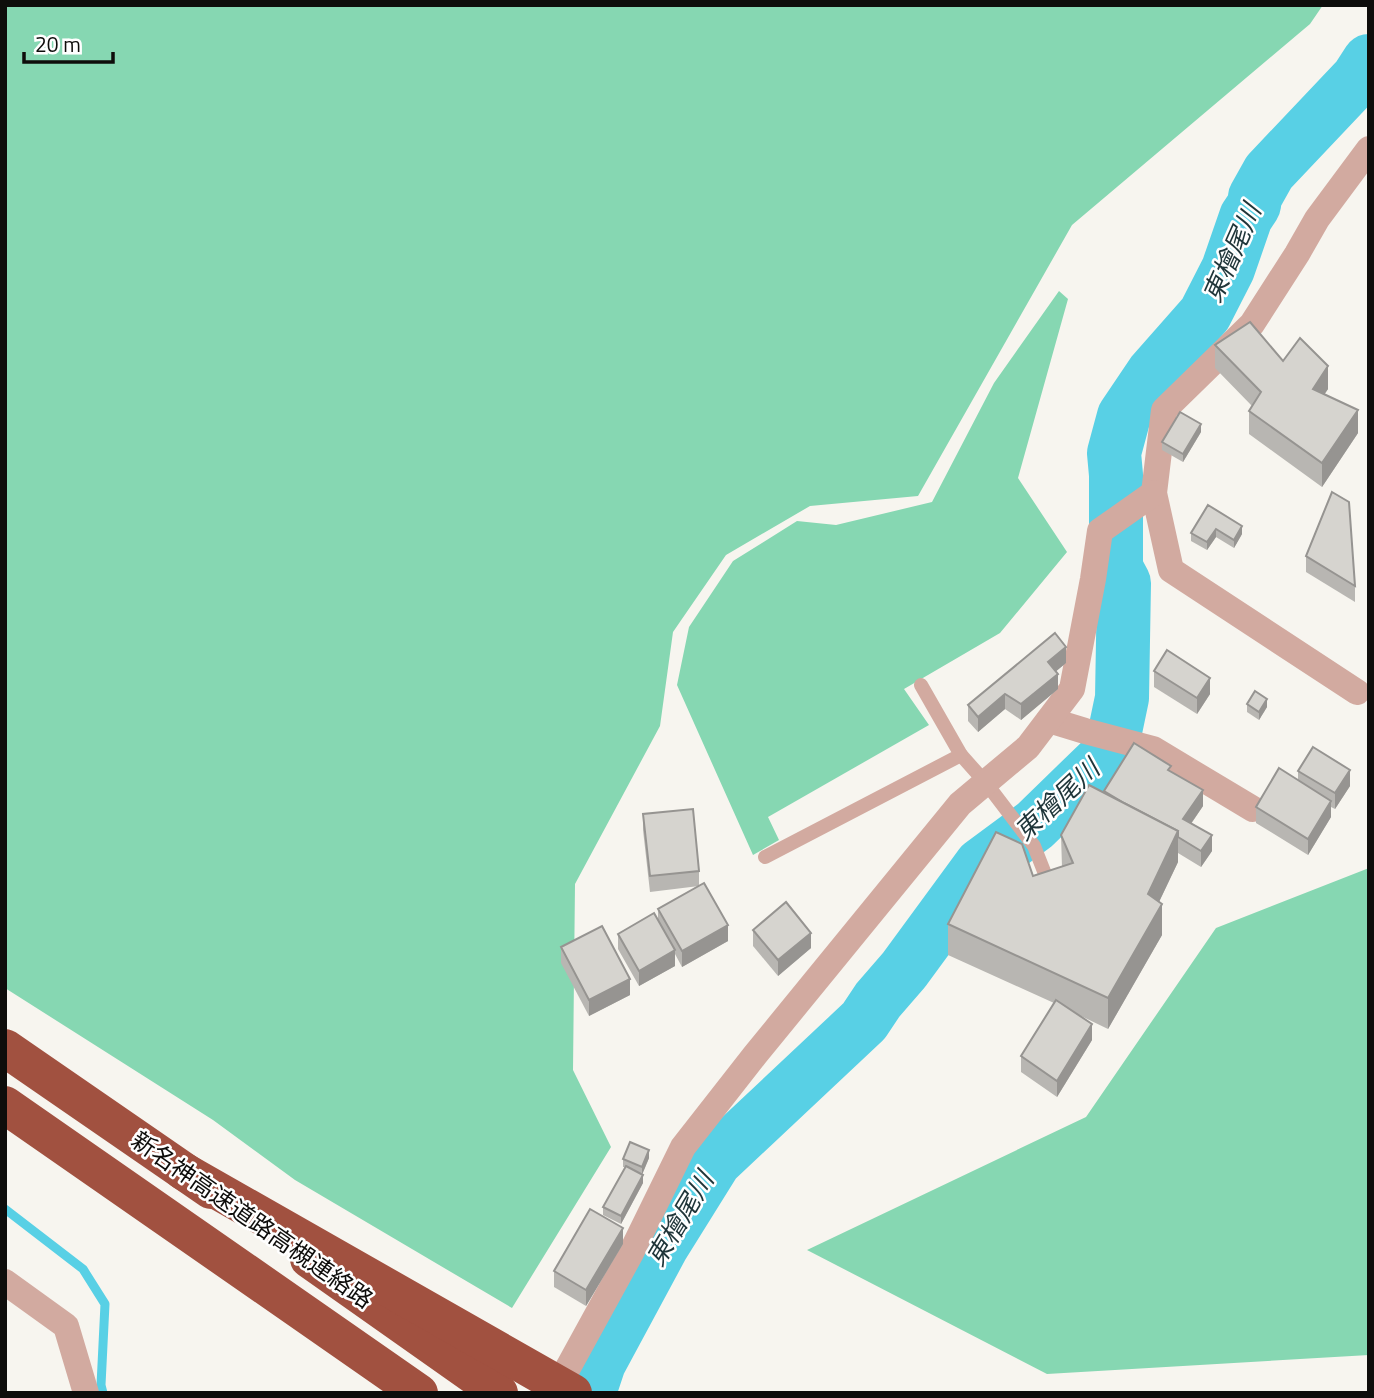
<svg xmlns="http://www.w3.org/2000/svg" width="1374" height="1398" viewBox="0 0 1374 1398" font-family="'Titillium Web','Noto Sans JP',sans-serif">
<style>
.green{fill:#86d7b2}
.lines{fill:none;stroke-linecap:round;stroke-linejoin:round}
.stream{stroke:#58d0e5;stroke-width:9}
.river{stroke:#58d0e5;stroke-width:54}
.lane{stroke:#d2aaa0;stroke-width:14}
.street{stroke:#d2aaa0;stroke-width:26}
.highway{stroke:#a15140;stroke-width:38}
.highway-bridge{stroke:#a15140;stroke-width:38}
.wall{fill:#b8b6b2}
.shaded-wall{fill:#969491}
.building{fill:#d6d4cf;stroke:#969491;stroke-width:2}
.labels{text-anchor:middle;stroke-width:5;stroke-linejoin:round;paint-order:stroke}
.street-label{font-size:24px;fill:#0e0d0b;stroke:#fff}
.water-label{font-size:26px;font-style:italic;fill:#1f3539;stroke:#fff}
</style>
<rect width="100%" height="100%" fill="#f7f5ef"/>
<g class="green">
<polygon points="5,5 1323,5 1310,24 1072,225 918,496 810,506 726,555 673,632 660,726 575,884 573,1070 611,1147 512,1308 295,1180 213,1120 5,988"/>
<polygon points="1059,291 1068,299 1018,478 1067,552 1000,633 904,689 929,725 768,817 779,840 753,855 677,685 689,627 733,561 797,521 836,525 932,502 994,383"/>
<polygon points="1369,868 1369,1355 1047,1374 807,1250 1086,1117 1216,928"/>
</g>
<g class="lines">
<polyline class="stream" points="5,1209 83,1269 105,1304 101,1385 103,1393"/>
<polyline class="river" points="589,1393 599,1363 662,1246 715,1161 864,1021 878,1000 904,970 981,865 1035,825 1103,759 1113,741 1122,698 1124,583 1116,568 1116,475 1114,453 1124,416 1153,373 1205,314 1228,269 1246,217 1254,205 1255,197 1269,172 1358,78 1369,61"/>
<g class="lane">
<polyline points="961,755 986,783 1034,846 1049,884"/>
<polyline points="765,857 961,755 921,685"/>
</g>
<g class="street">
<polyline points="1357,692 1171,570 1154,493 1164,410 1252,324 1297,254 1317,219 1369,149"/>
<polyline points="1049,720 1085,731 1153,749 1253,809"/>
<polyline points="5,1282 66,1326 86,1393"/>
<polyline points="563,1393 564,1375 631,1253 683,1147 755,1055 960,804 1028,747 1072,689 1093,579 1100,531 1154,493"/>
</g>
<g class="highway">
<polyline points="5,1048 211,1190"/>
<polyline points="5,1105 419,1393"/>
<polyline points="309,1259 499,1393"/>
</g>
<polyline class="highway-bridge" points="183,1171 573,1393"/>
</g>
<g class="wall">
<polygon points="1215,345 1283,361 1328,389 1324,394 1358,433 1322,487 1249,434 1249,411 1252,406 1215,368"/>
<polygon points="1201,432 1183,462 1162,450 1162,442"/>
<polygon points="1208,505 1242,534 1234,548 1216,537 1207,550 1191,541 1191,533"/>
<polygon points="1306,556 1355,586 1355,602 1306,572"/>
<polygon points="1066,663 1056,671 1058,689 1021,720 1005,709 978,732 968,721 968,705"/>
<polygon points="1154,671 1210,694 1197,714 1154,687"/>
<polygon points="1247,704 1267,707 1259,720 1247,712"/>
<polygon points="1298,771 1350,786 1335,809 1331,807 1331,817 1308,855 1256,823 1256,807 1298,780"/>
<polygon points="1171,772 1203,806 1191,824 1212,851 1201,867 1178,853 1178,862 1159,902 1162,935 1108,1029 1079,1015 1092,1040 1057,1097 1021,1072 1021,1056 1054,1003 948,955 948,924 1033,876 1062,867 1061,835 1104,793 1104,791"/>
<polygon points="643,814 699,871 699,886 728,941 682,967 675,954 675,966 639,986 618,949 618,934 658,920 658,909 699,886 650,892 643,830"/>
<polygon points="753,930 811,948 778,976 753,946"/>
<polygon points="561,947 630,995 589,1016 561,963"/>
<polygon points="649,1158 642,1174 643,1183 621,1224 603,1215 603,1207 625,1167 623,1167 623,1159"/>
<polygon points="623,1244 586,1306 554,1287 554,1271"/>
</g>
<g class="shaded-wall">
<polygon points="1328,366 1328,389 1313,412 1313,389"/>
<polygon points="1358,410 1358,433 1322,487 1322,463"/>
<polygon points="1201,424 1201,432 1183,462 1183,454"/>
<polygon points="1242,526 1242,534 1234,548 1234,540"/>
<polygon points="1216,529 1216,537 1207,550 1207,542"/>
<polygon points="1066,647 1066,663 1048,678 1048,662"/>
<polygon points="1058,674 1058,689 1021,720 1021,704"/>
<polygon points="1210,678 1210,694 1197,714 1197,698"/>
<polygon points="1005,694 1005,709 978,732 978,717"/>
<polygon points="1267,699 1267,707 1259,720 1259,712"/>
<polygon points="1350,770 1350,786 1335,809 1335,793"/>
<polygon points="1203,790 1203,806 1183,835 1183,819"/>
<polygon points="1331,801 1331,817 1308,855 1308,839"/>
<polygon points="1178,831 1178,862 1148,925 1148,894"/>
<polygon points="1212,835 1212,851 1201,867 1201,851"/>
<polygon points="1162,904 1162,935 1108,1029 1108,998"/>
<polygon points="728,925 728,941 682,967 682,951"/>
<polygon points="811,933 811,948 778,976 778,960"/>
<polygon points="675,950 675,966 639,986 639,971"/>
<polygon points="630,979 630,995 589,1016 589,1000"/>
<polygon points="1092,1024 1092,1040 1057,1097 1057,1081"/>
<polygon points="649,1150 649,1158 642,1175 642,1167"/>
<polygon points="643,1175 643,1183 621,1224 621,1216"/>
<polygon points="623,1228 623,1244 586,1306 586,1290"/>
</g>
<g class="building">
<polygon points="1250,322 1283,361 1300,338 1328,366 1313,389 1358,410 1322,463 1249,411 1261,392 1215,345"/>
<polygon points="1180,412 1201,424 1183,454 1162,442"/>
<polygon points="1332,492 1349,502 1355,586 1306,556"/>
<polygon points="1208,505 1242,526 1234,540 1216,529 1207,542 1191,533"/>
<polygon points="1055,633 1066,647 1048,662 1058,674 1021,704 1005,694 978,717 968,705"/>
<polygon points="1167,650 1210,678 1197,698 1154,671"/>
<polygon points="1255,691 1267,699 1259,712 1247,704"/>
<polygon points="1134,743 1171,766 1168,770 1203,790 1183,819 1212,835 1201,851 1178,837 1178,831 1124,803 1104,791"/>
<polygon points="1313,747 1350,770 1335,793 1298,771"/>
<polygon points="1279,768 1331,801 1308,839 1256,807"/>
<polygon points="1089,785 1178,831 1148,894 1162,904 1108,998 948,924 996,832 1022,844 1033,876 1073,863 1061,835"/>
<polygon points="693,809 699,871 650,876 643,814"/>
<polygon points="704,883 728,925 682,951 658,909"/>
<polygon points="786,902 811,933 778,960 753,930"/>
<polygon points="654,913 675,950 639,971 618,934"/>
<polygon points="602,926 630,979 589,1000 561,947"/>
<polygon points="1056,1000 1092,1024 1057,1081 1021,1056"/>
<polygon points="630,1142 649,1150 642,1167 623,1159"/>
<polygon points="626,1166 643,1175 621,1216 603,1207"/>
<polygon points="590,1209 623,1228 586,1290 554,1271"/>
</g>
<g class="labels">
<g class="street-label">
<text transform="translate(252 1220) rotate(35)" y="8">新名神高速道路高槻連絡路</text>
</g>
<g class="water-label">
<text transform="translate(1232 253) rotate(-66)" y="9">東檜尾川</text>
<text transform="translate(1057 800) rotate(-43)" y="9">東檜尾川</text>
<text transform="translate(680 1219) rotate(-59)" y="9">東檜尾川</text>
</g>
</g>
<rect width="1374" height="1398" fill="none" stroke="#0e0d0b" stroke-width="14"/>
<path d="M24 52v10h89v-10" fill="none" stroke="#0e0d0b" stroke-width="3.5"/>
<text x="35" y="52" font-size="21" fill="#0e0d0b" stroke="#ffffff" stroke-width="5" paint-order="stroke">20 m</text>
</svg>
